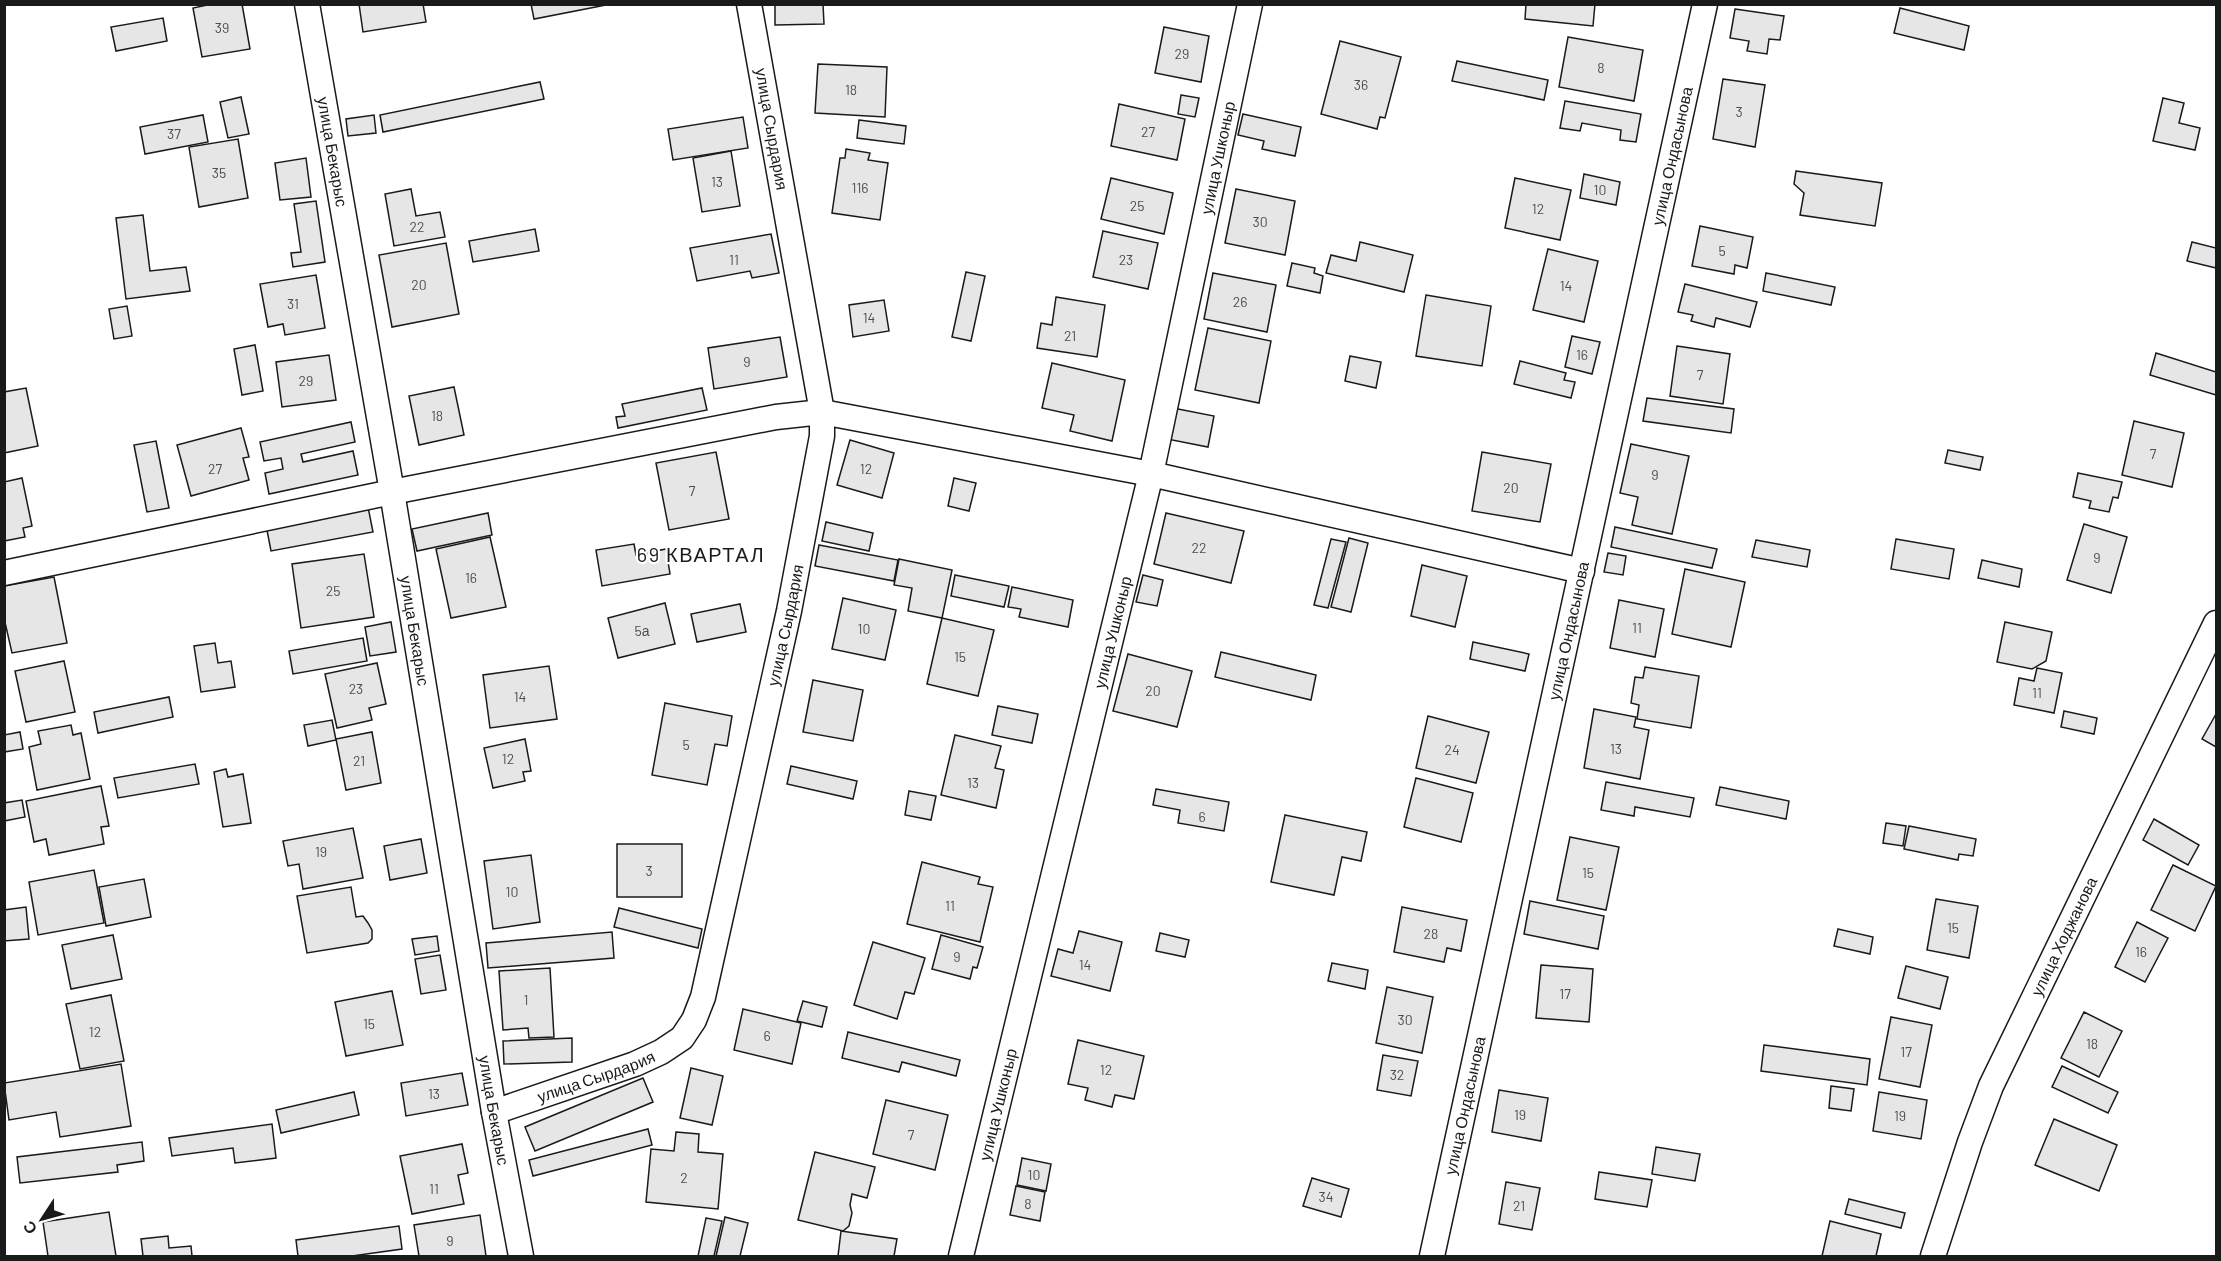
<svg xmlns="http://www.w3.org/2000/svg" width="2221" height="1261" viewBox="0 0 2221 1261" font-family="Barlow,sans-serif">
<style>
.building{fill:#e6e6e6;stroke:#1a1a1a;stroke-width:1.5}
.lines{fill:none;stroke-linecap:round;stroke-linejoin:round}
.minor-casing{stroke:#1a1a1a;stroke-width:27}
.minor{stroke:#fff;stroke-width:24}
.labels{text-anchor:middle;stroke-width:4.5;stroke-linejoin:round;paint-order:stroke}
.number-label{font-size:14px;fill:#4d4d4d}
.street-label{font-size:16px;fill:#1a1a1a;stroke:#fff}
.quarter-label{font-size:20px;letter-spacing:1.5px;fill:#1a1a1a;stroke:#fff}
</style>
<rect width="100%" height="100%" fill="#fff"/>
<g class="building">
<polygon points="212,4 242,4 250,49 202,57 193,8"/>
<polygon points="359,4 423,4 426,22 363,32"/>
<polygon points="531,4 611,4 534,19"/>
<polygon points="775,4 823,4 824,24 775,25"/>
<polygon points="1526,4 1595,4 1593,26 1525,19"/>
<polygon points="1900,8 1969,26 1964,50 1894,33"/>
<polygon points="1735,9 1784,16 1780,40 1769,39 1767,54 1747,51 1749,41 1730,38"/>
<polygon points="163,18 167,41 116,51 111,27"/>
<polygon points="1164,27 1209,36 1201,82 1155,73"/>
<polygon points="1568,37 1643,50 1634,101 1559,87"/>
<polygon points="1340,41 1401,57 1385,118 1380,117 1377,129 1321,114"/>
<polygon points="1457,61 1548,80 1544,100 1452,81"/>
<polygon points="818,64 887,67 885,117 815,113"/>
<polygon points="1723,79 1765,85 1755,147 1713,139"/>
<polygon points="540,82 544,99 383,132 380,115"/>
<polygon points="1181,95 1199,98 1195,117 1178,114"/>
<polygon points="241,97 249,134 228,138 220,102"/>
<polygon points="2163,98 2184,103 2179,123 2200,128 2195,150 2153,141"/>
<polygon points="1565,101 1641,114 1636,142 1620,140 1621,130 1582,123 1580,131 1560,128"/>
<polygon points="1119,104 1185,119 1177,160 1111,146"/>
<polygon points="1243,114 1301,127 1295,156 1262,149 1264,141 1238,135"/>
<polygon points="203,115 208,142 145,154 140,127"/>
<polygon points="374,115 376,133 348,136 346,119"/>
<polygon points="743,117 748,148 673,160 668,129"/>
<polygon points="859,120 906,126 904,144 857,138"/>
<polygon points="238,139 248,198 199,207 189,147"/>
<polygon points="846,149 870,153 868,160 888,163 880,220 832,213 840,158 845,158"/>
<polygon points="731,151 740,206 702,212 693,158"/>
<polygon points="306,158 311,197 280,200 275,163"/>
<polygon points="1796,171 1882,183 1875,226 1800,215 1804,193 1794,184"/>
<polygon points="1584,174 1620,182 1616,205 1580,198"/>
<polygon points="1111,178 1173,193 1164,234 1101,219"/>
<polygon points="1515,178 1571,190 1560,240 1505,228"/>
<polygon points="411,189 416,216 440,212 445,237 394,246 385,194"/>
<polygon points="1236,189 1295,201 1285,255 1225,243"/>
<polygon points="316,201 325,262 293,267 291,253 301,252 294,204"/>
<polygon points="143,215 150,271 186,267 190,291 126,299 116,218"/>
<polygon points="1700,226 1753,237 1747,268 1735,265 1734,274 1692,266"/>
<polygon points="535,229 539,251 473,262 469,241"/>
<polygon points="1103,231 1158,243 1148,289 1093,277"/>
<polygon points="771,234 779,273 752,278 750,271 697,281 690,248"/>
<polygon points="1360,242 1413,255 1404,292 1326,273 1331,255 1356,261"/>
<polygon points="2192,242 2216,248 2216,268 2187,261"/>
<polygon points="446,243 459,314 392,327 379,255"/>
<polygon points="1548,249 1598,261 1584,322 1533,310"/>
<polygon points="1292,263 1315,268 1314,273 1323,276 1320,293 1287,286"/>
<polygon points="966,272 985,276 971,341 952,337"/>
<polygon points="1213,273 1276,285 1267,332 1204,319"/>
<polygon points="1766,273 1835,287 1831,305 1763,291"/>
<polygon points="316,275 325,328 285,335 283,324 268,327 260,284"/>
<polygon points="1685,284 1757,302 1750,327 1716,318 1714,327 1691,321 1693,315 1678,312"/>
<polygon points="1426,295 1491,306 1482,366 1416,356"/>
<polygon points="1056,297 1105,305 1097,357 1037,348 1041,323 1052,325"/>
<polygon points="884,300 889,331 853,337 849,305"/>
<polygon points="127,306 132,336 114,339 109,309"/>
<polygon points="1208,328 1271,341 1259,403 1195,390"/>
<polygon points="1572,336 1600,342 1592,374 1565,367"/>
<polygon points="780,337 787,377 714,389 708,348"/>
<polygon points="255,345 263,391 242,395 234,349"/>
<polygon points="1677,346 1730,354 1723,404 1670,396"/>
<polygon points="2156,353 2216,372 2216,395 2150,375"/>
<polygon points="329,355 336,400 282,407 276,362"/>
<polygon points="1350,356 1381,362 1376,388 1345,381"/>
<polygon points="1520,361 1566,373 1564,380 1575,382 1571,398 1514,384"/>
<polygon points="1052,363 1125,380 1112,441 1070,431 1074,415 1042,408"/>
<polygon points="454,387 464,435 419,445 409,396"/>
<polygon points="26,388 38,446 4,453 4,392"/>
<polygon points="702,388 707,410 618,428 616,417 625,416 622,404"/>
<polygon points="1647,398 1734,409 1731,433 1643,421"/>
<polygon points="1173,408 1214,416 1208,447 1167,439"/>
<polygon points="2134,421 2184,433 2172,487 2122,475"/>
<polygon points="351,422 355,442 301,454 303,462 353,451 358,475 269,494 265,473 283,469 281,458 264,461 260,442"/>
<polygon points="241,428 249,457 243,458 249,480 191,496 177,445"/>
<polygon points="850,440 894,453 882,498 837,485"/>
<polygon points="156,441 169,508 147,512 134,445"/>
<polygon points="1631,444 1689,456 1672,534 1632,525 1638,497 1620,493"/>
<polygon points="1948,450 1983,457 1980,470 1945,463"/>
<polygon points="716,452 729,519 669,530 656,463"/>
<polygon points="1482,452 1551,464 1540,522 1472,511"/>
<polygon points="2078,473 2122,482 2118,498 2113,497 2109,512 2089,508 2091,501 2073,497"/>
<polygon points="22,478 32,526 23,528 25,537 4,541 4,482"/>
<polygon points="954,478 976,483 969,511 948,506"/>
<polygon points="368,507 373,532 271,551 266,525"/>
<polygon points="488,513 492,535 417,551 412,529"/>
<polygon points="1166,513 1244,531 1231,583 1154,564"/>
<polygon points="826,522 873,533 869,551 822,541"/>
<polygon points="2084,524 2127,537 2111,593 2067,580"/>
<polygon points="1615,527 1717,549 1712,568 1611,547"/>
<polygon points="490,537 506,607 451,618 436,549"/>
<polygon points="1349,538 1368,543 1351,612 1331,607"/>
<polygon points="1331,539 1346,542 1328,608 1314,605"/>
<polygon points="1896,539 1954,549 1949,579 1891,569"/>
<polygon points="1756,540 1810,550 1807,567 1752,557"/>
<polygon points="634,544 636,555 666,549 670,574 602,586 596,550"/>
<polygon points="819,545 898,560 894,581 815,566"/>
<polygon points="1608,553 1626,556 1623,575 1604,572"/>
<polygon points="364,554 374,617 301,628 292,564"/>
<polygon points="899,559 952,570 942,618 908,611 912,588 894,585"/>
<polygon points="1982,560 2022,569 2019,587 1978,578"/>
<polygon points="1422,565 1467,576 1455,627 1411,616"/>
<polygon points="1685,569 1745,582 1731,647 1672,634"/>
<polygon points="955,575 1009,586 1004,607 951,596"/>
<polygon points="1143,575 1163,580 1157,606 1136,602"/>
<polygon points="54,577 67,643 12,653 4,618 4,586"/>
<polygon points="1012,587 1073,600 1068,627 1019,617 1021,609 1008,607"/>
<polygon points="843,598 896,610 885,660 832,649"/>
<polygon points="1619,600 1664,609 1655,657 1610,648"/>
<polygon points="665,603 675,644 618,658 608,618"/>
<polygon points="740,604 746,632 697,642 691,614"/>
<polygon points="942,618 994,630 978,696 927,684"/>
<polygon points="391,622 396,652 370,656 365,627"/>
<polygon points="2005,622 2052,632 2046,661 2032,669 1997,662"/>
<polygon points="363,638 367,661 293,674 289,651"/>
<polygon points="1473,642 1529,654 1525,671 1470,659"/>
<polygon points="215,643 218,663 231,661 235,687 201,692 194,646"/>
<polygon points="1221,652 1316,675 1311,700 1215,677"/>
<polygon points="1128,654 1192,671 1177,727 1113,711"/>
<polygon points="64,661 75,712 26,722 15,671"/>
<polygon points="377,663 386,704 369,708 372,720 337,728 325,674"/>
<polygon points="549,666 557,719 490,728 483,675"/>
<polygon points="1645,667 1699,676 1691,728 1637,719 1639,705 1631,703 1635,677 1643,678"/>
<polygon points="2037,668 2062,673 2054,713 2014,705 2019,678 2034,681"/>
<polygon points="813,680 863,690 853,741 803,732"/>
<polygon points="169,697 173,717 98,733 94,712"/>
<polygon points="665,703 732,716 727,746 715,744 707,785 652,775"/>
<polygon points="998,706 1038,714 1032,743 992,735"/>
<polygon points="1594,709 1636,717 1634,727 1649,730 1640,779 1584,768"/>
<polygon points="2064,711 2097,718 2094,734 2061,727"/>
<polygon points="2216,714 2216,747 2202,739"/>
<polygon points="1428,716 1489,732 1476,783 1416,768"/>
<polygon points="332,720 336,740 308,746 304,725"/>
<polygon points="71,725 73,735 81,733 90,779 37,790 29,747 41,744 38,731"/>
<polygon points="20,732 23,749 4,752 4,735"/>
<polygon points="372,732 381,783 346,790 336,739"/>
<polygon points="955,735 1001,746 995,768 1004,770 996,808 941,795"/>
<polygon points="525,739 531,771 523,772 525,781 493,788 484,748"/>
<polygon points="195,764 199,784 118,798 114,778"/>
<polygon points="791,766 857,781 853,799 787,784"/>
<polygon points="226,769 228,777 243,774 251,823 223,827 214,772"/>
<polygon points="1416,778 1473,793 1461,842 1404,827"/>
<polygon points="1606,782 1694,798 1690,817 1635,807 1634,816 1601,810"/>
<polygon points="101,786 109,826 101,827 104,844 49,855 46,839 34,842 26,801"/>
<polygon points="1720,787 1789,801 1786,819 1716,805"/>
<polygon points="1156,789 1229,802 1224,831 1178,823 1180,810 1153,805"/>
<polygon points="909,791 936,796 931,820 905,815"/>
<polygon points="22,800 25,817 4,821 4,803"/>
<polygon points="1285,815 1367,832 1361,861 1342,857 1334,895 1271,882"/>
<polygon points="2154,819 2199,845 2188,865 2143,840"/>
<polygon points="1886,823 1906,826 1903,846 1883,843"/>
<polygon points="1909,826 1976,839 1973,856 1959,854 1958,860 1904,849"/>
<polygon points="353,828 363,878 303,889 299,864 288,866 283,841"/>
<polygon points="1570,837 1619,847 1606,910 1557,900"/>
<polygon points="421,839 427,873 390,880 384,846"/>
<rect x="617" y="844" width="65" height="53"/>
<polygon points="531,855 540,922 493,929 484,861"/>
<polygon points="922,862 980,877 978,884 993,887 980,942 907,924"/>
<polygon points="2173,865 2216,886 2195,931 2151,910"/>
<polygon points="94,870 104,923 38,935 29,882"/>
<polygon points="144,879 151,917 106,926 99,887"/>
<polygon points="351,887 356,917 363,916 368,923 372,930 372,939 368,943 307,953 297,896"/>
<polygon points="1936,899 1978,906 1969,958 1927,950"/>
<polygon points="1530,901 1604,916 1598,949 1524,934"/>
<polygon points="26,907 29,939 4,941 4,910"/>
<polygon points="1402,907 1467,920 1461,951 1447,948 1444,962 1394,952"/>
<polygon points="619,908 702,929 698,948 614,927"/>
<polygon points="2137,922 2168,938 2145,982 2115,967"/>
<polygon points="1838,929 1873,937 1870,954 1834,946"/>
<polygon points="1079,931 1122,942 1110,991 1051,976 1058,949 1073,953"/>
<polygon points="612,932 614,958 488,968 486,943"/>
<polygon points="1160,933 1189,940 1185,957 1156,951"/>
<polygon points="113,935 122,979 71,989 62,945"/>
<polygon points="941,935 983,947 977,968 973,967 970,979 932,969"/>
<polygon points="437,936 439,951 415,955 412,939"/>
<polygon points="873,942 925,958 914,994 905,992 897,1019 854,1005"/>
<polygon points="440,955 446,990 421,994 415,959"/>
<polygon points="1332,963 1368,970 1365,989 1328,981"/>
<polygon points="1541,965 1593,969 1589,1022 1536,1018"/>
<polygon points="1906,966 1948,977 1940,1009 1898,998"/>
<polygon points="550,968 554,1037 529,1038 528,1028 503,1030 499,971"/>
<polygon points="1387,987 1433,997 1422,1053 1376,1043"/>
<polygon points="392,991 403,1045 346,1056 335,1002"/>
<polygon points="111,995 124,1061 80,1069 66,1004"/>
<polygon points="803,1001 827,1007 822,1027 797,1021"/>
<polygon points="743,1009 801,1023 792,1064 734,1050"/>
<polygon points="2084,1012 2122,1031 2099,1077 2061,1058"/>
<polygon points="1891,1017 1932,1025 1920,1087 1879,1079"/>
<polygon points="848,1032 960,1060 956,1076 902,1062 899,1072 842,1058"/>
<polygon points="572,1038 572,1062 504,1064 503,1041"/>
<polygon points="1078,1040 1144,1056 1134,1099 1115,1095 1112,1107 1085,1100 1088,1088 1068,1084"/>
<polygon points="1764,1045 1870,1059 1867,1085 1761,1071"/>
<polygon points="1383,1055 1418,1061 1411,1096 1377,1090"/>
<polygon points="121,1064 131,1126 60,1137 56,1112 9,1120 4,1083"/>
<polygon points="2062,1066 2118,1092 2108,1113 2052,1087"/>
<polygon points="691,1068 723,1076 712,1125 680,1118"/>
<polygon points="462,1073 468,1105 406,1116 401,1083"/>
<polygon points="643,1078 653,1102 535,1151 525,1127"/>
<polygon points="1831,1086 1854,1089 1851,1111 1829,1108"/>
<polygon points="1499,1090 1548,1098 1541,1141 1492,1132"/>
<polygon points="354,1092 359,1115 281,1133 276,1110"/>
<polygon points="1879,1092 1927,1100 1921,1139 1873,1131"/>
<polygon points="886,1100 948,1115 935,1170 873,1154"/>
<polygon points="2054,1119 2117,1145 2099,1191 2035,1165"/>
<polygon points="272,1124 276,1158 235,1163 233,1148 172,1156 169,1138"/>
<polygon points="648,1129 652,1145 533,1176 529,1160"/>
<polygon points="676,1132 699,1134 698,1152 723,1154 718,1209 646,1202 651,1149 674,1151"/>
<polygon points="142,1142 144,1161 117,1165 118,1172 20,1183 17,1157"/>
<polygon points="462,1144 468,1173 458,1175 464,1204 412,1214 400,1156"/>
<polygon points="1656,1147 1700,1154 1695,1181 1652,1174"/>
<polygon points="815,1152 875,1167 867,1198 852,1194 850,1205 852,1213 849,1226 843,1231 798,1220"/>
<polygon points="1022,1158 1051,1164 1046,1191 1017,1185"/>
<polygon points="1599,1172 1652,1180 1647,1207 1595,1199"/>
<polygon points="1312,1178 1349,1189 1341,1217 1303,1206"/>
<polygon points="1506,1182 1540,1188 1532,1230 1499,1224"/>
<polygon points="1016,1186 1045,1192 1040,1221 1010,1215"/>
<polygon points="1849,1199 1905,1213 1901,1228 1845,1214"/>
<polygon points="109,1212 116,1256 48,1256 43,1222"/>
<polygon points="480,1215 486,1256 419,1256 414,1225"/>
<polygon points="725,1217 748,1223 740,1256 716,1256"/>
<polygon points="706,1218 722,1221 714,1256 698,1256"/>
<polygon points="1830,1221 1881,1234 1876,1256 1822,1256"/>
<polygon points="399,1226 402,1249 352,1256 298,1256 296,1240"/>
<polygon points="841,1231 897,1239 894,1256 838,1256"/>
<polygon points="168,1236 169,1248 191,1246 192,1256 143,1256 141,1239"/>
</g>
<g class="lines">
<defs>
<g id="minor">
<path id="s1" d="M307 4 392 492 494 1112 521 1256"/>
<polyline points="4,573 392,492 776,417 822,412 1151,474 1582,571"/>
<path id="s2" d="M494 1112 635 1064 661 1052 682 1038 694 1020 703 997 789 611 822 436V412L749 4"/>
<path id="s3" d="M961 1256 1151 474 1250 4"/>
<path id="s4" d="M1432 1256 1705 4"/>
<path id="s5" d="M1933 1256 1970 1142 1991 1086 2216 623"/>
</g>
</defs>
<use href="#minor" class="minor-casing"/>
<use href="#minor" class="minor"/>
</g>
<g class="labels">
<g class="number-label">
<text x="222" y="33">39</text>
<text x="1182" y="59">29</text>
<text x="1601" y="73">8</text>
<text x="1361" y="90">36</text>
<text x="851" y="95">18</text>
<text x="1739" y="117">3</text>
<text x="1148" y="137">27</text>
<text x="174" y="139">37</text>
<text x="219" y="178">35</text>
<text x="717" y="187">13</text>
<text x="860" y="193">116</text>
<text x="1600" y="195">10</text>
<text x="1137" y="211">25</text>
<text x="1538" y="214">12</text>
<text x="1260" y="227">30</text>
<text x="417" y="232">22</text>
<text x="1722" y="256">5</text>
<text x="734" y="265">11</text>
<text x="1126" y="265">23</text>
<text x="419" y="290">20</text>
<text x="1566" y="291">14</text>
<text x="1240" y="307">26</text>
<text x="293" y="309">31</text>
<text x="869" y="323">14</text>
<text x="1070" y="341">21</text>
<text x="1582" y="360">16</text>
<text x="747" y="367">9</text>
<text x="1700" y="380">7</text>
<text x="306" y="386">29</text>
<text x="437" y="421">18</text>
<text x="2153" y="459">7</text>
<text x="215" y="474">27</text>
<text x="866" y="474">12</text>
<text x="1655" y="480">9</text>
<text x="1511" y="493">20</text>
<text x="692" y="496">7</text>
<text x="1199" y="553">22</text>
<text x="2097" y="563">9</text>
<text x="471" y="583">16</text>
<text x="333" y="596">25</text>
<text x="1637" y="633">11</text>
<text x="864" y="634">10</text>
<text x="642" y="636">5а</text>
<text x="960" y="662">15</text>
<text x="356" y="694">23</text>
<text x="1153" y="696">20</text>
<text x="2037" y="698">11</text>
<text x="520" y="702">14</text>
<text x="686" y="750">5</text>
<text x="1616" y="754">13</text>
<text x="1452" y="755">24</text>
<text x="508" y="764">12</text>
<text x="359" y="766">21</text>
<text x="973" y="788">13</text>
<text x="1202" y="822">6</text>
<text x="321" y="857">19</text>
<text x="649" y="876">3</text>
<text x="1588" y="878">15</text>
<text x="512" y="897">10</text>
<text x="950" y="911">11</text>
<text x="1953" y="933">15</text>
<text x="1431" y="939">28</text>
<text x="2141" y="957">16</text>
<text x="957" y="962">9</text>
<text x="1085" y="970">14</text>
<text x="1565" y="999">17</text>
<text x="526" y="1005">1</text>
<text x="1405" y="1025">30</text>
<text x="369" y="1029">15</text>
<text x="95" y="1037">12</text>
<text x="767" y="1041">6</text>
<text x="2092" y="1049">18</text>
<text x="1906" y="1057">17</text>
<text x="1106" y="1075">12</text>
<text x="1397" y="1080">32</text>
<text x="434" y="1099">13</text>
<text x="1520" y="1120">19</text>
<text x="1900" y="1121">19</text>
<text x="911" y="1140">7</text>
<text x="1034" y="1180">10</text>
<text x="684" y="1183">2</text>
<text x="434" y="1194">11</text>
<text x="1326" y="1202">34</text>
<text x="1028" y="1209">8</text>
<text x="1519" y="1211">21</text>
<text x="450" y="1246">9</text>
</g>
<g class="street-label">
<text transform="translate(772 129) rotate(80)" y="6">улица Сырдария</text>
<text dy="6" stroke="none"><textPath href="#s1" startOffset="150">улица Бекарыс</textPath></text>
<text dy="6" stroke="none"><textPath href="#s4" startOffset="1126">улица Ондасынова</textPath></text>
<text dy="6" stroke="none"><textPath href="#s3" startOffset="1128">улица Ушконыр</textPath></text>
<text dy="6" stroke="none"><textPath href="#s2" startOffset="630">улица Сырдария</textPath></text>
<text dy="6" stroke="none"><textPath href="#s1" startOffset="636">улица Бекарыс</textPath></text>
<text dy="6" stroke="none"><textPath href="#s4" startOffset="640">улица Ондасынова</textPath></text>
<text dy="6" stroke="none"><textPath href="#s3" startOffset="642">улица Ушконыр</textPath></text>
<text dy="6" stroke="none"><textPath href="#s5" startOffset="346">улица Ходжанова</textPath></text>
<text dy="6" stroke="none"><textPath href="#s2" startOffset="108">улица Сырдария</textPath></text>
<text dy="6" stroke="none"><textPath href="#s3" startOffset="156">улица Ушконыр</textPath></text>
<text dy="6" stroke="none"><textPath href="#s4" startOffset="154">улица Ондасынова</textPath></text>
<text dy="6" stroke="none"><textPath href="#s1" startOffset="1122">улица Бекарыс</textPath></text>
</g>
<g class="quarter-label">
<text x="701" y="562">69 КВАРТАЛ</text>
</g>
</g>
<rect width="2221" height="1261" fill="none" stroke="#1a1a1a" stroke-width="12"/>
<g transform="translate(42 1219) rotate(234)" stroke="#ffffff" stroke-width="4.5" paint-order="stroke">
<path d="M0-4.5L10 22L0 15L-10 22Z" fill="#1a1a1a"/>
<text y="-9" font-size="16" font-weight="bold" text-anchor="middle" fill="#1a1a1a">С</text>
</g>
</svg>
